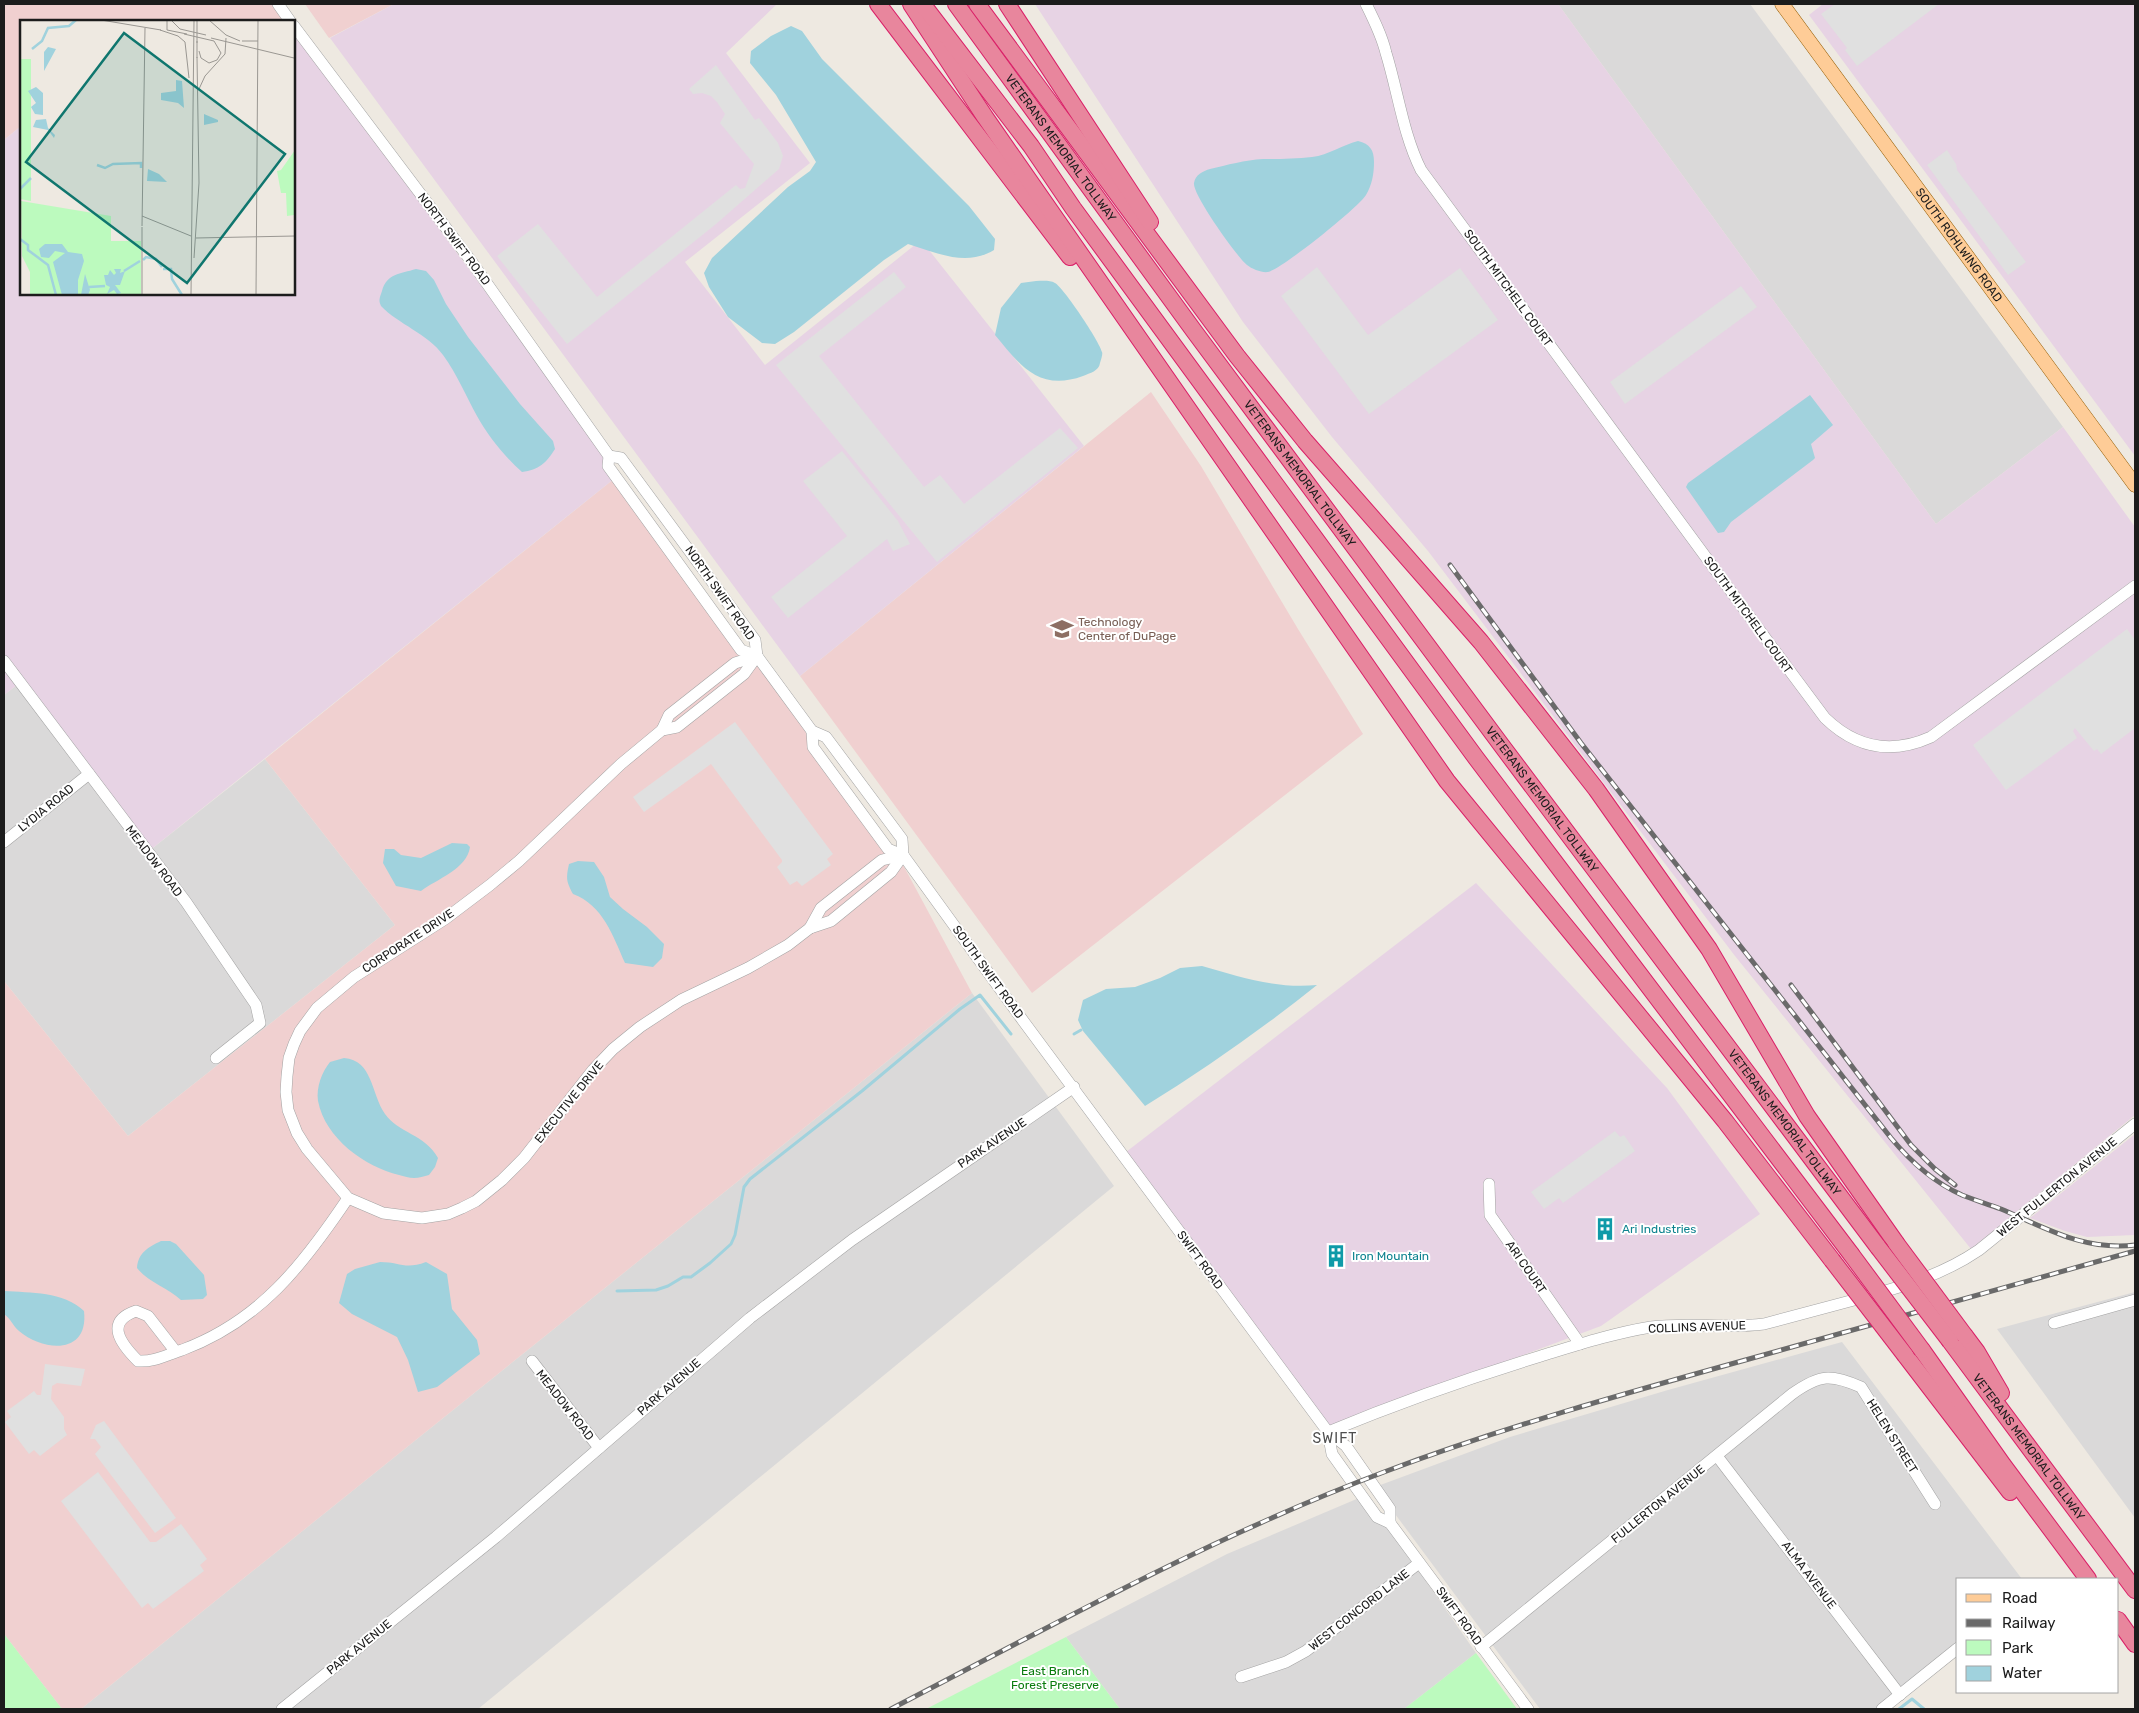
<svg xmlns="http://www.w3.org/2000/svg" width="2139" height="1713" viewBox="0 0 2139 1713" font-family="Rubik,sans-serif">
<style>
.residential{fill:#dad9d9}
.commercial{fill:#f0d0d0}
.industrial{fill:#e7d3e4}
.park{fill:#bcfabe}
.parking{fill:#e0e0e0}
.water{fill:#a0d2dd}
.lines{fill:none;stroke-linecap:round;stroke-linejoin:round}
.stream{stroke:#a0d2dd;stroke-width:3}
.minor-casing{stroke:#a3a3a3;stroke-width:12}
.major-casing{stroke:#945c00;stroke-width:15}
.highway-casing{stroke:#da2068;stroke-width:18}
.minor{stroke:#fff;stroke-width:11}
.major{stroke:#fecc97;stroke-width:14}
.highway{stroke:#e8869d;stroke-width:16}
.rail-casing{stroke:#6a6a6a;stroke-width:5}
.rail{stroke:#fff;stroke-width:3;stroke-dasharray:9;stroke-linecap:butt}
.highway-bridge-casing{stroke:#da2068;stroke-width:18;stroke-linecap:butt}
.highway-bridge{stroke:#e8869d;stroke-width:16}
.labels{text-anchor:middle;stroke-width:4;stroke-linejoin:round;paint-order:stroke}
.street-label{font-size:12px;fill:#1c1c1c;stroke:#fff}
.education-label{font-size:12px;fill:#785e54;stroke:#fff;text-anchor:start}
.culture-label{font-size:12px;fill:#0d838f;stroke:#fff;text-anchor:start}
.park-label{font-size:12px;fill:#097b0d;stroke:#fff}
.neighbourhood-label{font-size:14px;letter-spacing:1px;fill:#4f4f4f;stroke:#fff}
.inset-river{fill:none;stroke:#a0d2dd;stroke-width:2.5}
.inset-road{fill:none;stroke:#9a9792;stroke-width:1}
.view{fill:#0f766e;fill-opacity:0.15;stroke:#0f766e;stroke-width:2.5}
.inset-edge{fill:none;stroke:#1c1c1c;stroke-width:2.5}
</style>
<rect width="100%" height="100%" fill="#eee9e1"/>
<g class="residential">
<polygon points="1558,4 1750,4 2063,427 1936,524"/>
<polygon points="17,685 144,855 265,759 395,925 128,1136 4,981 4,695"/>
<polygon points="972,993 1114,1186 478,1709 81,1709"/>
<polygon points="2135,1292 2135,1518 1997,1329"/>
<polygon points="1842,1342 2022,1579 1958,1579 1958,1647 1879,1709 1540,1709 1375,1487 1510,1437 1668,1390"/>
<polygon points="1366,1495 1476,1653 1404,1709 1120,1709 1066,1637 1227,1554"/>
</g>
<g class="commercial">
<polygon points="4,4 273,4 284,19 282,21 21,21 21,126 4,140"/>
<polygon points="305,4 394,4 329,38"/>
<polygon points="1151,392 1201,466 1298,629 1363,734 1032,993 800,676"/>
<polygon points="620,474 902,863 972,993 81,1709 62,1709 4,1634 4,981 128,1136 395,925 265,759"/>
</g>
<g class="industrial">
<polygon points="394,4 777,4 726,53 810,163 685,262 765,365 921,240 1084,446 800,676 330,38"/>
<polygon points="1035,4 1558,4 1936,524 2063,427 2135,527 2135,1115 1971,1249 1735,956 1428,551 1332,437 1243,322"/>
<polygon points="1823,4 2135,4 2135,456 1809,15"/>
<polygon points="294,32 620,474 144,855 17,685 4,695 4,140 21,126 21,294 294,294"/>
<polygon points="1476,883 1667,1088 1760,1214 1601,1326 1328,1428 1126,1152"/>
<polygon points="2135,1134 2135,1235 2087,1237 2065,1231 2030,1218"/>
</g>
<g class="park">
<polygon points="4,1634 62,1709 4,1709"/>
<polygon points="1066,1637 1120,1709 926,1709"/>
<polygon points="1476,1653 1517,1709 1404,1709"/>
</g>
<g class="parking">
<polygon points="1835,4 1939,4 1857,66 1845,50 1847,48 1821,14"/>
<polygon points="716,65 755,120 759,118 778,143 783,156 779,169 716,224 567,344 497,256 538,224 597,297 736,185 740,189 745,188 754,164 720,123 725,114 717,102 711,96 702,93 693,94 689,89"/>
<polygon points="1947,150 1956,164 1957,170 2026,262 2008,275 1927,165"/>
<polygon points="1317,267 1368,335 1460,268 1498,320 1369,414 1281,296"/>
<polygon points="894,272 906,287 819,356 924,487 940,475 964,504 1060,428 1078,448 937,562 776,365"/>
<polygon points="1741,286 1757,307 1625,404 1610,382"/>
<polygon points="842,451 898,521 910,544 893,551 887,539 788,618 771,597 847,536 803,481"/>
<polygon points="2127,629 2135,640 2135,728 2101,754 2097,749 2094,751 2075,728 2073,731 2077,738 2006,790 1973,745"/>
<polygon points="735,722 833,854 827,859 831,865 802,886 797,881 790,885 777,867 782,862 782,860 711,764 644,812 633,797"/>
<polygon points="1615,1131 1620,1137 1624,1135 1635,1151 1563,1203 1559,1198 1544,1209 1531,1192"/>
<polygon points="45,1364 85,1369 81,1386 57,1383 52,1386 51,1399 64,1417 64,1429 67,1435 40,1456 34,1450 29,1454 5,1422 11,1417 7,1411 34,1391 37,1395 41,1395"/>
<polygon points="104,1421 176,1518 155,1533 95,1454 101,1447 95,1439 90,1439 96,1425"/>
<polygon points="98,1472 150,1542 156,1542 181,1524 207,1559 200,1565 204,1571 153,1609 148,1603 142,1608 61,1501"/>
</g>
<g class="water">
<path d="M791 26 802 31 822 59 969 206 995 239 994 250C966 267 937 253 908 244L884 260 794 332 775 344 762 343 728 317 709 287 704 273 712 258 788 187 810 171 816 162 776 95 750 63 751 51 771 36Z"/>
<path d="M1358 141C1370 144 1374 150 1374 162 1374 174 1372 185 1366 195 1359 207 1282 269 1268 272 1262 273 1252 269 1247 265 1237 257 1192 194 1194 183 1195 175 1203 171 1210 169 1227 165 1245 160 1263 159 1279 159 1296 159 1312 157 1329 155 1342 145 1358 141Z"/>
<path d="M416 269 426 271 434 280 446 304 468 337 520 404 553 441 555 449C546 463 539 470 522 472 505 457 488 436 477 416 466 396 457 374 443 355 428 334 398 324 381 306 378 300 380 297 382 291 387 273 400 274 416 269Z"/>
<path d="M1036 281C1042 281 1050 280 1055 283 1063 287 1100 342 1102 352 1103 354 1101 360 1100 363 1099 371 1090 373 1083 376 1039 392 1020 365 995 335L1001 308 1021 283Z"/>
<polygon points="1810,395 1833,425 1811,444 1815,458 1813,460 1731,522 1724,532 1718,533 1688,490 1686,487 1688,483"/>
<path d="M452 843 467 844 470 847C467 869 437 879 421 891L396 886 383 863 385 849H394L401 855 421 858Z"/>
<path d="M578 861 594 862 604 877 610 897 623 909 647 927 664 944 662 958 653 967 625 963C613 936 603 905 573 894 566 881 566 878 569 864Z"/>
<path d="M1202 966C1240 977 1277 989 1317 985 1262 1029 1205 1069 1145 1106L1083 1031 1078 1020 1083 1000 1106 989 1135 987 1160 978 1180 968Z"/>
<path d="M344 1058C373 1060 371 1094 385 1114 398 1133 425 1134 438 1158L435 1167 429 1175C424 1176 419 1178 414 1178 409 1178 404 1176 399 1175 365 1167 325 1138 318 1101 316 1087 322 1072 330 1062Z"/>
<path d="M161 1241H170L176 1244 204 1275 207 1295 203 1299 181 1300C168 1288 148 1282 137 1268 138 1253 148 1247 161 1241Z"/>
<path d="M380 1262C400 1262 405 1270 426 1262L447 1274 452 1309 477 1340 480 1354 437 1387 418 1392 408 1360 397 1337 352 1314 339 1303 347 1274 355 1269Z"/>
<path d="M4 1291C31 1293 63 1291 84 1311 89 1355 44 1352 19 1331 13 1326 11 1319 4 1314Z"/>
</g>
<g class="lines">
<g class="stream">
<polyline points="1074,1034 1081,1030"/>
<polyline points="617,1291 656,1290 668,1286 683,1277 691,1277 710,1263 731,1244 735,1235 744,1187 750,1179 862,1091 960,1009 980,995 1011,1034"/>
<polyline points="1899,1709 1912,1699 1924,1709"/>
</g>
<defs>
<g id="minor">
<polyline points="278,4 290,21"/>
<path d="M1366 4C1374 20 1382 36 1386 53 1398 92 1403 134 1421 170L1772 647 1825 718C1856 748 1891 755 1931 737L2135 586"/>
<polyline points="294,26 471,261 609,456 608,466 741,650 757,656 812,731 826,737 902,839 903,855 1024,1022 1328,1432 1346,1446 1390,1509 1390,1523"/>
<polyline points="609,456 621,458 635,477 755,640 757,656"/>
<polyline points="757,656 744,674 677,727 662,730 621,764 519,861 490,885 445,919 354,977 317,1008 300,1031 294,1044 289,1058 287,1076 286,1092 288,1110 297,1133 307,1149 348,1198 383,1213 422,1218 448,1214 462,1208 476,1201 502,1180 524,1158 593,1070 613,1049 640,1027 681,1000 748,968 788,945 810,928 831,921 891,872 903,855"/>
<polyline points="4,661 186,902 256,1005 260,1023 216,1058"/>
<polyline points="662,730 669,715 735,663 757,656"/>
<polyline points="812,731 813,747 888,849 903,855"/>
<polyline points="4,842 89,774"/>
<polyline points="810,928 821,908 882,860 903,855"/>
<polyline points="1489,1184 1490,1215 1580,1344"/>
<polyline points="2054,1323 2135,1300"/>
<path d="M176 1352 148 1316 136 1311C104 1322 121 1344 138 1361 155 1362 166 1355 182 1350 260 1321 303 1265 348 1198"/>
<polyline points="532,1361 599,1448"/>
<path d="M1328 1432C1398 1403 1469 1378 1541 1356 1577 1345 1614 1333 1651 1327 1689 1322 1727 1329 1764 1324 1794 1316 1824 1308 1854 1300 1898 1288 1941 1276 1979 1250L2135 1124"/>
<polyline points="1328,1432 1332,1454 1377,1517 1390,1523 1528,1709"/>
<polyline points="1717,1456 1900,1695"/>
<path d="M1481 1647 1792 1394C1820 1374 1831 1374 1861 1387L1935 1504"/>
<polyline points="1241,1677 1286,1662 1306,1651 1419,1563"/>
<polyline points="282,1709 496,1537 750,1318 852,1240 1074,1087"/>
<polyline points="1882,1709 1958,1648"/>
</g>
<g id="major">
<path id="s1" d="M1782 4 2135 485"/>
</g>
<g id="highway">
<polyline points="878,4 1070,257"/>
<polyline points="911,4 985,117 1447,781 1725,1121 1832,1260"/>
<path id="s2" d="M956 4 1194 331 1499 742 1878 1247"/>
<polyline points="977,4 1237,356 1305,441 1481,642 1596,789 1709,949 1807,1116 1896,1243"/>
<polyline points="1007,4 1150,222"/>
<polyline points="924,6 1031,146 1073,208 1476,758 1851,1254"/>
<polyline points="1965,1336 1977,1352 2001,1393"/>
<path id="s3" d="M1950 1341 2135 1590"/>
<polyline points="1922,1350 2003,1465 2088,1579"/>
<polyline points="1905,1355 2010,1492"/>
<polyline points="2118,1620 2135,1644"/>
</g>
</defs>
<use href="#minor" class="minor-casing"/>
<use href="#major" class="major-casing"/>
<use href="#highway" class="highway-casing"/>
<use href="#minor" class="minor"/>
<use href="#major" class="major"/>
<use href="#highway" class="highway"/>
<defs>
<g id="rail">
<path d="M1450 565 1581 743 1891 1138C1911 1162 1933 1182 1962 1195 1974 1200 1988 1204 2001 1209 2046 1228 2084 1251 2135 1245"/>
<polyline points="1791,985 1911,1145 1935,1169 1955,1185"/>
<path d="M891 1709C1053 1625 1213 1536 1384 1472 1504 1427 1626 1393 1749 1359 1878 1323 2006 1287 2135 1251"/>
</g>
</defs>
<use href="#rail" class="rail-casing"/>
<use href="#rail" class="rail"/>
<defs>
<g id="highway-bridge">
<polyline points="1896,1243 1965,1336"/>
<polyline points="1878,1247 1950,1341"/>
<polyline points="1851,1254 1922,1350"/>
<polyline points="1832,1260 1905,1355"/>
</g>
</defs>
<use href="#highway-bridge" class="highway-bridge-casing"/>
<use href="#highway-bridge" class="highway-bridge"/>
</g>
<defs>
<symbol id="school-bare" viewBox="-9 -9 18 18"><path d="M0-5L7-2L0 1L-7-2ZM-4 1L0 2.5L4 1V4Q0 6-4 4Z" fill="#8d6e63" stroke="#fff" stroke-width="2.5" paint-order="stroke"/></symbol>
<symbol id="building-bare" viewBox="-9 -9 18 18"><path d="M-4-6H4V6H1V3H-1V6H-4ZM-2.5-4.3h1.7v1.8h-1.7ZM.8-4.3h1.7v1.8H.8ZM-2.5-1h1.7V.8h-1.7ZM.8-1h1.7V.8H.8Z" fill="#0f9aa8" stroke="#fff" stroke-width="2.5" paint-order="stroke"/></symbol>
</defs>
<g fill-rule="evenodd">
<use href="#school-bare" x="1046" y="613" width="32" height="32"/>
<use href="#building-bare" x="1589" y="1213" width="32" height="32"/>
<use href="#building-bare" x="1320" y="1240" width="32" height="32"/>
</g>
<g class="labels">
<g class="street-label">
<text dy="4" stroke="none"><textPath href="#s2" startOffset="178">VETERANS MEMORIAL TOLLWAY</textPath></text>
<text transform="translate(454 239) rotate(53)" y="4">NORTH SWIFT ROAD</text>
<text dy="4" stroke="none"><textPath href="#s1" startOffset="299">SOUTH ROHLWING ROAD</textPath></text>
<text transform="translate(1508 288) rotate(54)" y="4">SOUTH MITCHELL COURT</text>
<text dy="4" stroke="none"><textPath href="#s2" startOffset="582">VETERANS MEMORIAL TOLLWAY</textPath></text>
<text transform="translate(720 593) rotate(55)" y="4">NORTH SWIFT ROAD</text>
<text transform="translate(1748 615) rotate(54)" y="4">SOUTH MITCHELL COURT</text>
<text dy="4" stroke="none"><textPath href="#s2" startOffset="988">VETERANS MEMORIAL TOLLWAY</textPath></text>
<text transform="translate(46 808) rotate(-39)" y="4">LYDIA ROAD</text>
<text transform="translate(154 861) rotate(53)" y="4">MEADOW ROAD</text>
<text transform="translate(408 941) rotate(-33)" y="4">CORPORATE DRIVE</text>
<text transform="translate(988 972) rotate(54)" y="4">SOUTH SWIFT ROAD</text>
<text transform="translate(569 1102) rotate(-51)" y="4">EXECUTIVE DRIVE</text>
<text dy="4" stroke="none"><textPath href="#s2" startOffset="1392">VETERANS MEMORIAL TOLLWAY</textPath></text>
<text transform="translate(992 1143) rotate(-34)" y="4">PARK AVENUE</text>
<text transform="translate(2057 1187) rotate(-39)" y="4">WEST FULLERTON AVENUE</text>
<text transform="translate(1200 1260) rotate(54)" y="4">SWIFT ROAD</text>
<text transform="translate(1526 1267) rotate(55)" y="4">ARI COURT</text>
<text transform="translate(1697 1327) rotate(-2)" y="4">COLLINS AVENUE</text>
<text transform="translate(669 1387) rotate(-41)" y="4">PARK AVENUE</text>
<text transform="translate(565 1405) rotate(52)" y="4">MEADOW ROAD</text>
<text transform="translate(1892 1436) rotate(58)" y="4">HELEN STREET</text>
<text dy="4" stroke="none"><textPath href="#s3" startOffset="132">VETERANS MEMORIAL TOLLWAY</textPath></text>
<text transform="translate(1658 1504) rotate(-39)" y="4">FULLERTON AVENUE</text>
<text transform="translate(1809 1575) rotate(53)" y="4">ALMA AVENUE</text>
<text transform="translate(1359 1610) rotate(-38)" y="4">WEST CONCORD LANE</text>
<text transform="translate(1459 1616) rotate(54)" y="4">SWIFT ROAD</text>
<text transform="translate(359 1647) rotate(-39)" y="4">PARK AVENUE</text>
</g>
<g class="education-label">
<text x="1078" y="626">Technology<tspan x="1078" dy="14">Center of DuPage</tspan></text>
</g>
<g class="culture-label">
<text x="1622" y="1233">Ari Industries</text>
<text x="1352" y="1260">Iron Mountain</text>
</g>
<g class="park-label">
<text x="1055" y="1675">East Branch<tspan x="1055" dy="14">Forest Preserve</tspan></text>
</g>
<g class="neighbourhood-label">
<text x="1335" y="1443">SWIFT</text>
</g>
</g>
<g transform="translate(20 20)">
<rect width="275" height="275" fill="#eee9e1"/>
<path d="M0 39H11V181L0 179ZM275 130 274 195 267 196 266 173H261L257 151 261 150ZM1 181 91 196V221H121V275H10V252L2 236Z" fill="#bcfabe"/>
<path d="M28 27 36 29 24 51V32ZM156 60 162 61 164 88 158 83 141 80V73L156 71ZM16 67 23 73V95L15 94 11 87 16 83 8 71ZM184 94 198 100V102L184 105ZM26 99 28 108 35 115 34 118 28 110 13 107 16 100ZM128 149 139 154 147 162 127 161ZM25 224H42L48 232 62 234 64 241 58 260V275H42L33 242 45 233 35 231 29 238 21 237 19 229ZM94 249H101L100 253 105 251 100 265H95L101 273 97 274 94 270 87 274 90 267 86 265 84 255H88L90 250 94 255 96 253ZM65 254 70 270 68 275H61Z" fill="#a0d2dd"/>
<path class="inset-river" d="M12 29 22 21 28 8 49 6 56 0M77 145 85 148 93 144 121 143V148M0 169 11 158M0 219 8 225V230L28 245 36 275M123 240 126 237 136 239 142 247M143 249H151L152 259 162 275M104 251 120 241M69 267 85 266"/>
<path class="inset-road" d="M81 0 141 10M147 0V10L167 14M151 0 160 9 186 15M177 0V23M189 0 206 15 220 21M140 10 158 16 165 22 169 58M164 14 194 21 201 33 197 40 189 43 181 38 179 31M191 18 274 38M222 21H238M177 38V21M179 69 185 56 205 34 206 18M122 196 171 216M122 206 125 8M176 218 275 216M174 238 179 163 177 37M122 275V207M171 275 174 0M236 275 238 0"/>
<path class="view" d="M104 13 265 134 167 263 6 142Z"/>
<rect width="275" height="275" class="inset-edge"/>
</g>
<rect width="2139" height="1713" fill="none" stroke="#1c1c1c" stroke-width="10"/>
<rect x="1956" y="1578" width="162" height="115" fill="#ffffff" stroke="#a4a4a4"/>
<rect x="1966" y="1594" width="25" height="8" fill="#fecc97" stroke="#a4a4a4"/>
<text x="2002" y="1603" font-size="15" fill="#1c1c1c">Road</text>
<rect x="1966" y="1619" width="25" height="8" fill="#6a6a6a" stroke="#a4a4a4"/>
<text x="2002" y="1628" font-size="15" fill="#1c1c1c">Railway</text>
<rect x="1966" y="1640" width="25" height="15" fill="#bcfabe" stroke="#a4a4a4"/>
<text x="2002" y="1653" font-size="15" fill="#1c1c1c">Park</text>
<rect x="1966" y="1666" width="25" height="15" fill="#a0d2dd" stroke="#a4a4a4"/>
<text x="2002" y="1678" font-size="15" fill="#1c1c1c">Water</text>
</svg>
